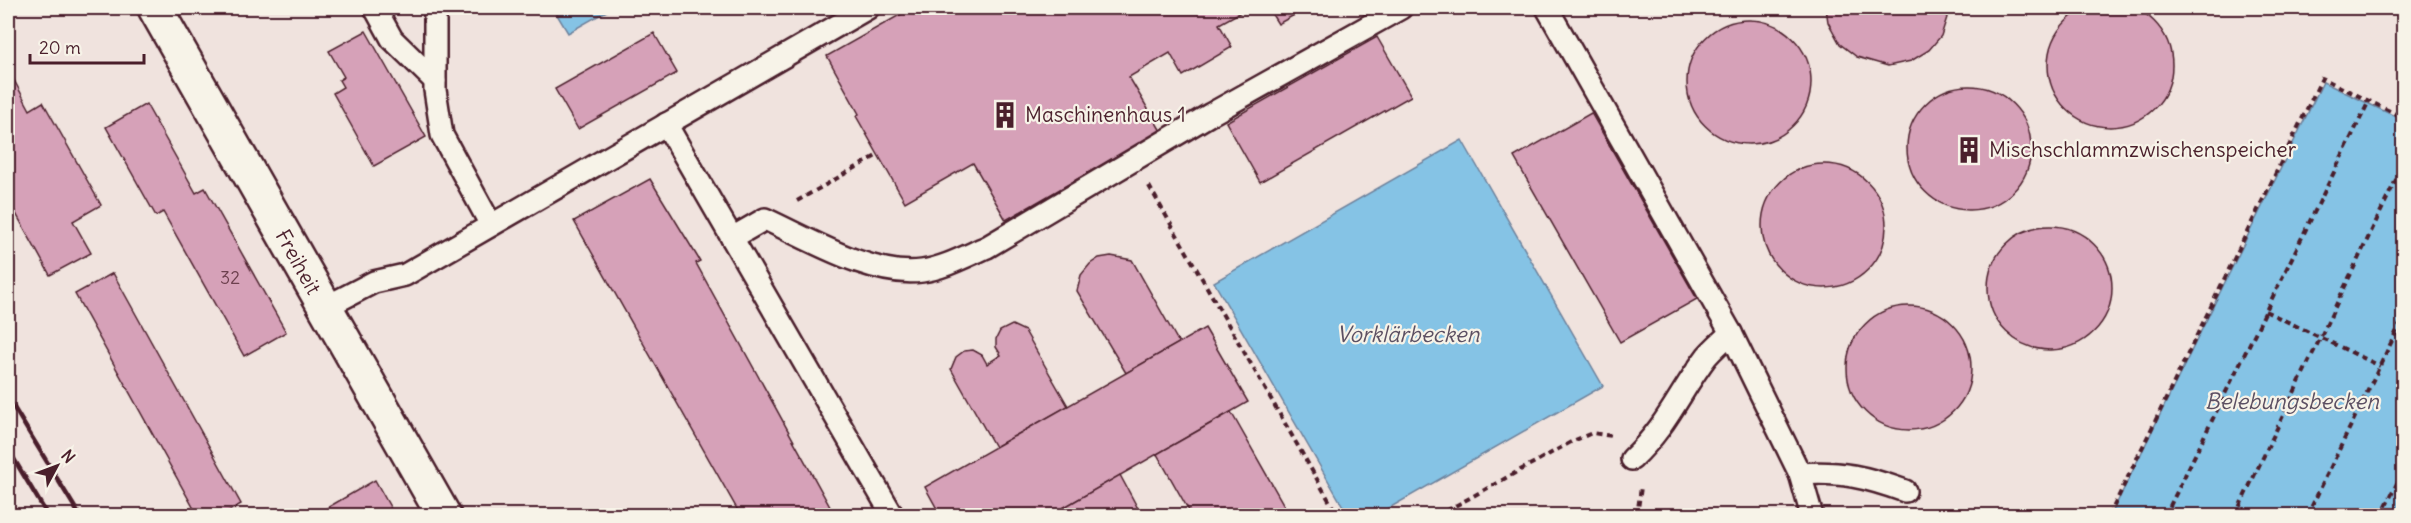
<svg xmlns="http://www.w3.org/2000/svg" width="2411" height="523" viewBox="0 0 2411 523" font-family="Delius,sans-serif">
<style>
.water{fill:#85c3e5;stroke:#6d819b;stroke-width:1.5}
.building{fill:#d6a1b8;stroke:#4a1f2b;stroke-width:1.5}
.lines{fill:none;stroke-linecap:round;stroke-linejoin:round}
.service-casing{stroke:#4a1f2b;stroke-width:26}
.tertiary-casing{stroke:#4a1f2b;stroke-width:38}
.path{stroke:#4a1f2b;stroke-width:4;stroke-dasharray:6 4.5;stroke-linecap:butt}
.service{stroke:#f7f3e8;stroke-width:21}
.tertiary{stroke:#f7f3e8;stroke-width:33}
.rail{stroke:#4a1f2b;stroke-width:4.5}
.labels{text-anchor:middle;stroke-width:4.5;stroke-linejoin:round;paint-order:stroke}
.number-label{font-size:18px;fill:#6d404e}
.poi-label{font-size:21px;fill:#4a1f2b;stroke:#f7f3e8;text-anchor:start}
.street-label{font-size:21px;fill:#4a1f2b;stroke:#f7f3e8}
.water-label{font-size:22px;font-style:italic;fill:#5c5063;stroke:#f7f3e8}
</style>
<rect width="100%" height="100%" fill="#f0e3de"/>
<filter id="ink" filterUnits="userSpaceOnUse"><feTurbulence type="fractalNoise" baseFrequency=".0167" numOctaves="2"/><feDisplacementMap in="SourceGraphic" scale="12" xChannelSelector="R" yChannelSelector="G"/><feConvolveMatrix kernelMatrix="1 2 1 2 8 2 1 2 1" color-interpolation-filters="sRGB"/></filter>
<g filter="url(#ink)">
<g class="water">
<polygon points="553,8 612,8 568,33"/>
<polygon points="2323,82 2403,120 2403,515 2111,515"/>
<polygon points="1462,140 1603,386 1377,515 1348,515 1214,282"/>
</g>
<g class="building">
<circle cx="2110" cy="65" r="62"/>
<polygon points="912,8 1248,8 1219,24 1232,47 1183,76 1170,53 1129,77 1161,131 1006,220 973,163 905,202 856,116 859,114 827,56"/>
<polygon points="1268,8 1307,8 1278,24"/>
<polygon points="1826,8 1950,8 1941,36 1929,50 1911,61 1888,66 1857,57 1840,44 1828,22"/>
<circle cx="1749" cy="82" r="62"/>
<polygon points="366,31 426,137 374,166 333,93 343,87 339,80 344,77 329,51"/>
<polygon points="654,33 677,73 578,129 555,89"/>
<polygon points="1377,37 1411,96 1260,182 1226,122"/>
<polygon points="8,69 30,110 43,102 101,205 73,221 91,253 50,275 8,199"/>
<circle cx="1969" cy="148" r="62"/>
<polygon points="146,104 196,193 205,188 286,332 244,356 163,212 156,216 106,127"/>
<polygon points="1591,113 1697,299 1620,342 1514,157"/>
<circle cx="1824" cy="226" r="62"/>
<polygon points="650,179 700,261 696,263 835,516 741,516 574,221"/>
<circle cx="2050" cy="288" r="62"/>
<polygon points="1111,256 1132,260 1179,343 1126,373 1077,291 1081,275 1090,264 1099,258"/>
<polygon points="113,273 241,504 220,516 198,516 75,294"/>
<circle cx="1909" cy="368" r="62"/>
<polygon points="1012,325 1025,331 1068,406 995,447 951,369 956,357 964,351 973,350 982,355 987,364 1001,355 996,347 996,339 1000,331"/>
<polygon points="1205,328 1248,402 1049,516 941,516 925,487"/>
<polygon points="1231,412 1290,516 1192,516 1157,454"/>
<polygon points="1120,475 1142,516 1049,516"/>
<polygon points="375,480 395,516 313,516"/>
</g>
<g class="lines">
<defs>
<g id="service">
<polyline points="375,8 392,39 435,81"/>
<polyline points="435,8 435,90 442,135 491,225"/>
<path d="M1547 8 1731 333 1800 474C1841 471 1866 477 1905 491"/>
<polyline points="666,124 893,516"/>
<path d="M732 238 765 219C809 239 873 278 922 271 944 268 966 256 987 247L1211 114 1401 8"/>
<polyline points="324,308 374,282 405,275 868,8"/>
<path d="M1632 459C1668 425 1679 393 1707 356 1714 348 1723 340 1731 333"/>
<polyline points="1800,474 1812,516"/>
</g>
<polyline id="tertiary" points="155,8 444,516"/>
</defs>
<use href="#service" class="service-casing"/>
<use href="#tertiary" class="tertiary-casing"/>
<g class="path">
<polyline points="1149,186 1338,516"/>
<polyline points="797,201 878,155"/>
<polyline points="2265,311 2380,366"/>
<polyline points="1437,516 1573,441 1592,433 1612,436"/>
<polyline points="1637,516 1641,487"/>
<polyline points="2109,516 2322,78 2404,118"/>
<polyline points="2165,516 2369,101"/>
<polyline points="2235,516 2404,163"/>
<polyline points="2307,516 2404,316"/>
<polyline points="2381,516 2404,469"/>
</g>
<use href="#service" class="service"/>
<use href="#tertiary" class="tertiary"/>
<g class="rail">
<polyline points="8,398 80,516"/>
<polyline points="8,449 48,516"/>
</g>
</g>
</g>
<defs>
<symbol id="building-bare" viewBox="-9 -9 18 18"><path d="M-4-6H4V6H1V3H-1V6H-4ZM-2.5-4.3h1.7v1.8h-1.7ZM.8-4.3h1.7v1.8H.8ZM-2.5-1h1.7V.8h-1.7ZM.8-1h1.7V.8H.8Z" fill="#4a1f2b" stroke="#f7f3e8" stroke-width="2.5" paint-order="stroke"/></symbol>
</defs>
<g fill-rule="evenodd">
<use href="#building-bare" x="986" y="96" width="38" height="38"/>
<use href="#building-bare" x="1950" y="131" width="38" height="38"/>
</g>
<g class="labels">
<g class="number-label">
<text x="230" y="284">32</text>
</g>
<g class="poi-label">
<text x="1025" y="122">Maschinenhaus 1</text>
<text x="1989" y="157">Mischschlammzwischenspeicher</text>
</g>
<g class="street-label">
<text transform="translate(298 262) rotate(61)" y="7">Freiheit</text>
</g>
<g class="water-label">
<text x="1408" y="342">Vorklärbecken</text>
<text x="2292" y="409">Belebungsbecken</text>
</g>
</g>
<rect width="2411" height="523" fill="none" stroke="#f7f3e8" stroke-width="30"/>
<rect x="15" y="15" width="2381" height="493" fill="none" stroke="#4a1f2b" stroke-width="2" filter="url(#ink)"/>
<g transform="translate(57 466) rotate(49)" stroke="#f7f3e8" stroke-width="4.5" paint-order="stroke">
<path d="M0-4.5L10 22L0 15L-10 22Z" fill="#4a1f2b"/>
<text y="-9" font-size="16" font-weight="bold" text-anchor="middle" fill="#4a1f2b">N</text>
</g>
<path d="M30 54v9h114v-9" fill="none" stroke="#4a1f2b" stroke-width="3"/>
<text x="39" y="54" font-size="18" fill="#4a1f2b" stroke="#f7f3e8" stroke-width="4.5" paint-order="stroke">20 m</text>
</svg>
